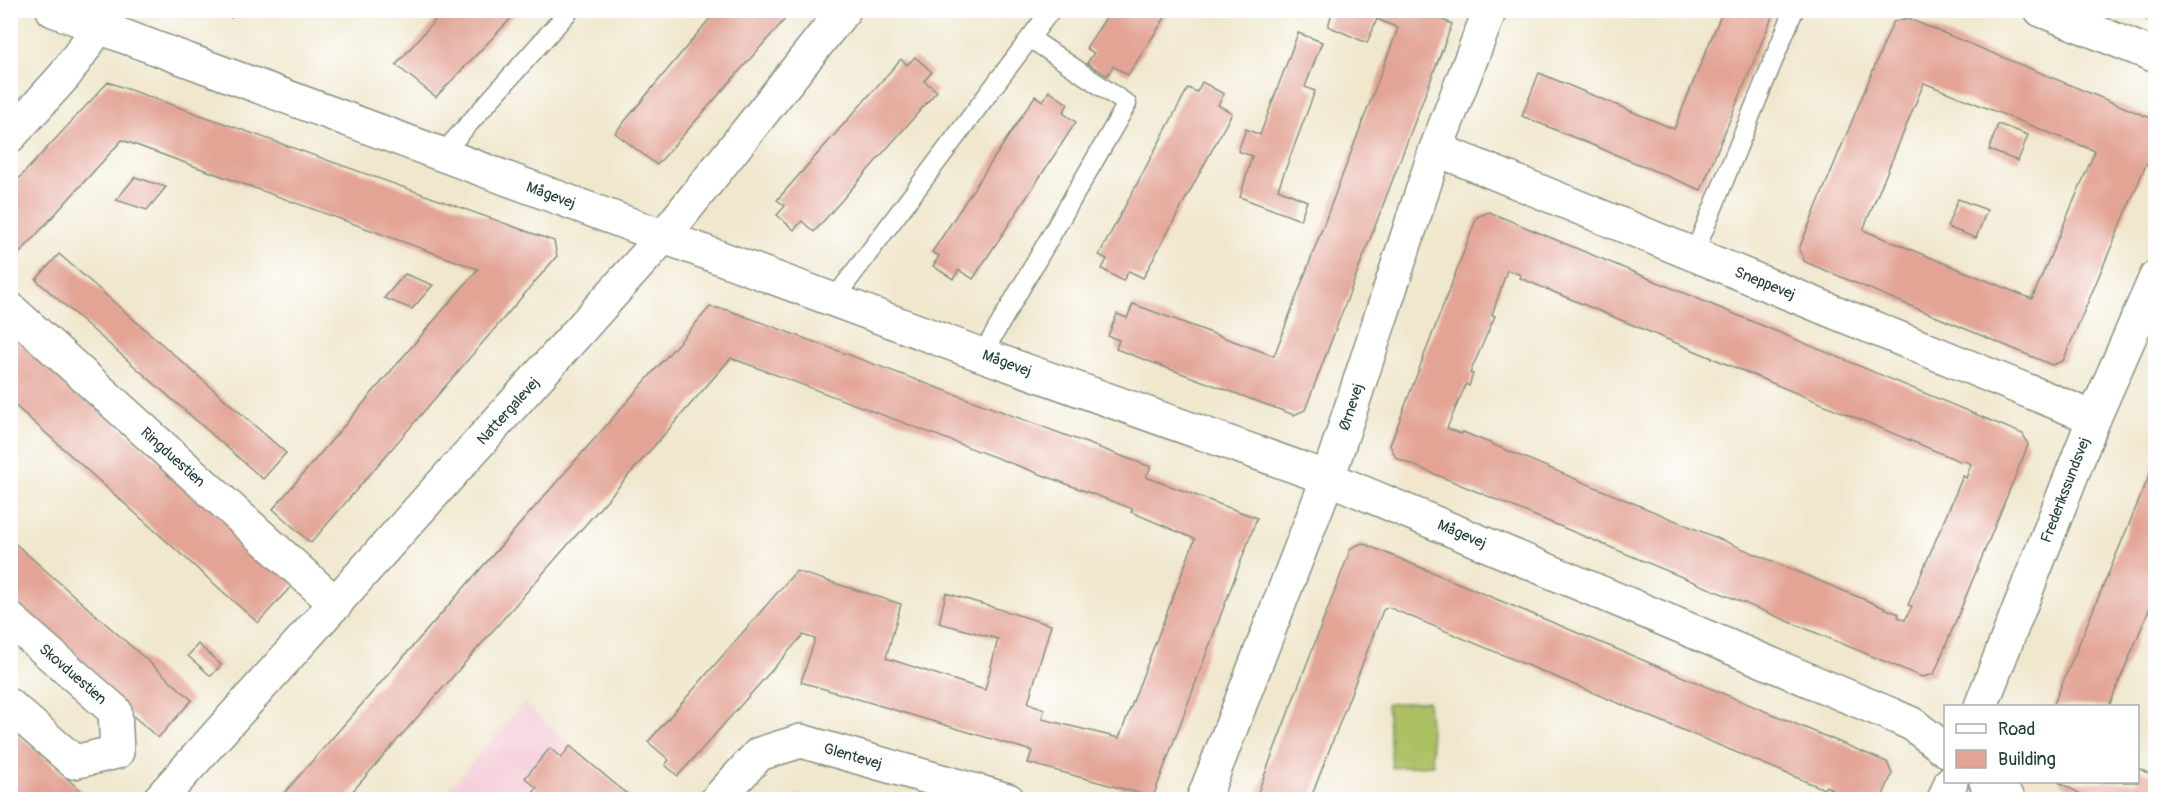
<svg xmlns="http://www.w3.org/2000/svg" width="2166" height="810" viewBox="0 0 2166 810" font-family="Pangolin,sans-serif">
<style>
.built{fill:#f5cfda}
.green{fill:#acbf63;stroke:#667e4c;stroke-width:1.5}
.building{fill:#e3a496;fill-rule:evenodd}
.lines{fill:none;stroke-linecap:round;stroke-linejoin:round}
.service-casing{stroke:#889280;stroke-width:21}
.minor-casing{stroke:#889280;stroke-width:36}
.tertiary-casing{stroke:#889280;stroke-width:36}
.service{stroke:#fff;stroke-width:18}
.minor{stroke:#fff;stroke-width:33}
.tertiary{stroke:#fff;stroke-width:33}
.labels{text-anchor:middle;stroke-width:6;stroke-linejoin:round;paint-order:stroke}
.street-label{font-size:15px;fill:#1f3d34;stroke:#fff}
</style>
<rect width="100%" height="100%" fill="#fff"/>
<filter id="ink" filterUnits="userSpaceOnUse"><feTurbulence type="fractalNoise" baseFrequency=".0167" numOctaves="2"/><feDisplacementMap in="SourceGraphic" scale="12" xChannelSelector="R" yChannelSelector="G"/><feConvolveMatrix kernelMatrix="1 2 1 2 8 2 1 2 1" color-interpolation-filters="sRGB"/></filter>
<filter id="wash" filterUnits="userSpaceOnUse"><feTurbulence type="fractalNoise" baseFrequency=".008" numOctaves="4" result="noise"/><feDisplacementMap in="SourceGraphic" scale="24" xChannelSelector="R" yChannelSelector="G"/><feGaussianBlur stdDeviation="1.35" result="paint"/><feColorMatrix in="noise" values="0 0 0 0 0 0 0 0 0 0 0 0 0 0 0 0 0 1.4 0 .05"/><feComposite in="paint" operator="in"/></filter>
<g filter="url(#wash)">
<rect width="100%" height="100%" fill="#f0e7cd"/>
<polygon class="built" points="524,702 570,746 634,799 440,800"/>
<polygon class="green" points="1428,701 1433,765 1392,768 1387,704"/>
<g id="blocks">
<g class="building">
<polygon points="223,10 238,10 231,18"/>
<polygon points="444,10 519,10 436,97 396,65"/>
<polygon points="717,10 793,10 657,165 615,133"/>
<polygon points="1111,10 1170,10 1128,75 1113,66 1107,76 1087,63 1094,53 1086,48"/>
<polygon points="1333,10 1418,10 1452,24 1305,410 1294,415 1116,349 1119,340 1108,336 1117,314 1127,318 1133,304 1274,356 1398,28 1377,19 1367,43 1328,26"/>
<polygon points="1723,10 1775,10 1701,190 1522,116 1539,73 1674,129"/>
<polygon points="2156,10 2156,23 2125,11 2125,10"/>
<path d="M1907 18 2153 119 2156 124V141L2063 361 2052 365 1805 262 1799 249 1893 22ZM1924 83 2095 151 2032 299 1863 230Z"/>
<polygon points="1298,33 1322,42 1305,87 1315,91 1278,189 1307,201 1300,220 1240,197 1252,156 1238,151 1246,129 1260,135"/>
<polygon points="915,57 932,72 924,81 937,91 814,232 802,221 794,230 777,215 785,206 777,200 901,59 907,65"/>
<polygon points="108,82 554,241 557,256 311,543 273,509 478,269 122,140 10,264 10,188"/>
<polygon points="1202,82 1224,94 1218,105 1232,113 1143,278 1129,271 1123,281 1102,269 1107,259 1099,255 1188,88 1197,92"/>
<polygon points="1049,91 1068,104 1063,113 1076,122 973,279 959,270 953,279 933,266 939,256 932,252 1035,96 1043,101"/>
<polygon points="1998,124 2028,135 2018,161 1989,150"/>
<polygon points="135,177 166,187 147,210 116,200"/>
<polygon points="1958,199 1987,210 1976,238 1947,227"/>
<path d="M1489 212 2023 434 2028 445 1934 674 1922 677 1396 458 1390 445 1477 217ZM1507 270 1521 275 1520 278 1962 462 1963 460 1971 464 1966 478 1963 476 1908 605 1912 606 1905 620 1898 617 1899 614 1463 432 1461 434 1447 428 1466 384 1469 386 1473 374 1470 373 1495 316 1492 315Z"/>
<polygon points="59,254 286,453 263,479 36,280"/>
<polygon points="405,274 433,285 412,309 384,298"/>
<polygon points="710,307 728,310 1151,467 1146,477 1257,518 1153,797 1028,763 1032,751 801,682 815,639 803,635 678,776 665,765 669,760 648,742 796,571 901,604 886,658 985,690 998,639 939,623 946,593 1051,625 1028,703 1044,709 1042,719 1119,738 1195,539 1131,512 1133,509 731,358 345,800 278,800"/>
<polygon points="10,328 294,583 258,623 10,401"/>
<polygon points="2155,462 2156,593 2109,706 2053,706"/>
<polygon points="10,539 192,700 158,738 10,606"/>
<polygon points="1362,543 1887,762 1892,774 1881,800 1831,800 1831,789 1826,786 1824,789 1388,607 1383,610 1312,795 1314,800 1255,800 1351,548"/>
<polygon points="198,644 221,665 211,676 188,656"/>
<polygon points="10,727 91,800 10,800"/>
<polygon points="570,746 634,800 540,800 533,793 537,788 525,778 550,748 561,758"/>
<polygon points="2156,763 2156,800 2092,800 2058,782 2138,782 2138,768 2151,775"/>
<polygon points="797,794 799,796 808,800 795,800"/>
</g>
</g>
</g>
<g filter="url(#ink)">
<use href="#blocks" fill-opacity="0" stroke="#889280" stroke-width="1.5"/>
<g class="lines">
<defs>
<g id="service">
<polyline points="442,154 570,10"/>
<polyline points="1694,254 1794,10"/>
<polyline points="834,299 1051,10"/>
<polyline points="982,355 1127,104 1030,38"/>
</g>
<g id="minor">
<polyline points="53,10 982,355 1328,478 1892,715 1912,724 1946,750"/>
<polyline points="2041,10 2156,56"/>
<polyline points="10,136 65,75 110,11"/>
<polyline points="1436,149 2094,418"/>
<polyline points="10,309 336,604"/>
<polyline points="10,619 115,711 117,752 74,762 10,706"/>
<polyline points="159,800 664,236 844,10"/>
<polyline points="717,800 759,754 801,741 1008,800"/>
<polyline points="1203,800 1328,478 1436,149 1490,10"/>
</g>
<g id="tertiary">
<polyline points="1981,706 2094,418 2156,277"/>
<polyline points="1986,782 2009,800"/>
<polyline points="1944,800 1951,782"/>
</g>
</defs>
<use href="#service" class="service-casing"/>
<use href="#minor" class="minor-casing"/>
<use href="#tertiary" class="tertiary-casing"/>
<use href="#service" class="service"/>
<use href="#minor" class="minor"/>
<use href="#tertiary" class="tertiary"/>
</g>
</g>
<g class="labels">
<g class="street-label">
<text transform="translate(551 195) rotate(20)" y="5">Mågevej</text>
<text transform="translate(1765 283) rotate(22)" y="5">Sneppevej</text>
<text transform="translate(1007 363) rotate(20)" y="5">Mågevej</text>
<text transform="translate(1351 407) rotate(-72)" y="5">Ørnevej</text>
<text transform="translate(508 411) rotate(-48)" y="5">Nattergalevej</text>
<text transform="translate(173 457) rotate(42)" y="5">Ringduestien</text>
<text transform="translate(2065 490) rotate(-69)" y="5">Frederikssundsvej</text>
<text transform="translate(1462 534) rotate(23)" y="5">Mågevej</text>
<text transform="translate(73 674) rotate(41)" y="5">Skovduestien</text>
<text transform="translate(853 756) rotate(16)" y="5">Glentevej</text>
</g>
</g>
<rect width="2166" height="810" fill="none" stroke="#fff" stroke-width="36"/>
<rect x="1944" y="705" width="195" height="78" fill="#ffffff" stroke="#a5b1ae" stroke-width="1.5"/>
<rect x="1956" y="724" width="30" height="9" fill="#ffffff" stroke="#a5b1ae" stroke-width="1.5"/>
<text x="1998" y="735" font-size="18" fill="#1f3d34">Road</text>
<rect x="1956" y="750" width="30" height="18" fill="#e3a496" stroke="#a5b1ae" stroke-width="1.5"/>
<text x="1998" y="765" font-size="18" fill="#1f3d34">Building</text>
</svg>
